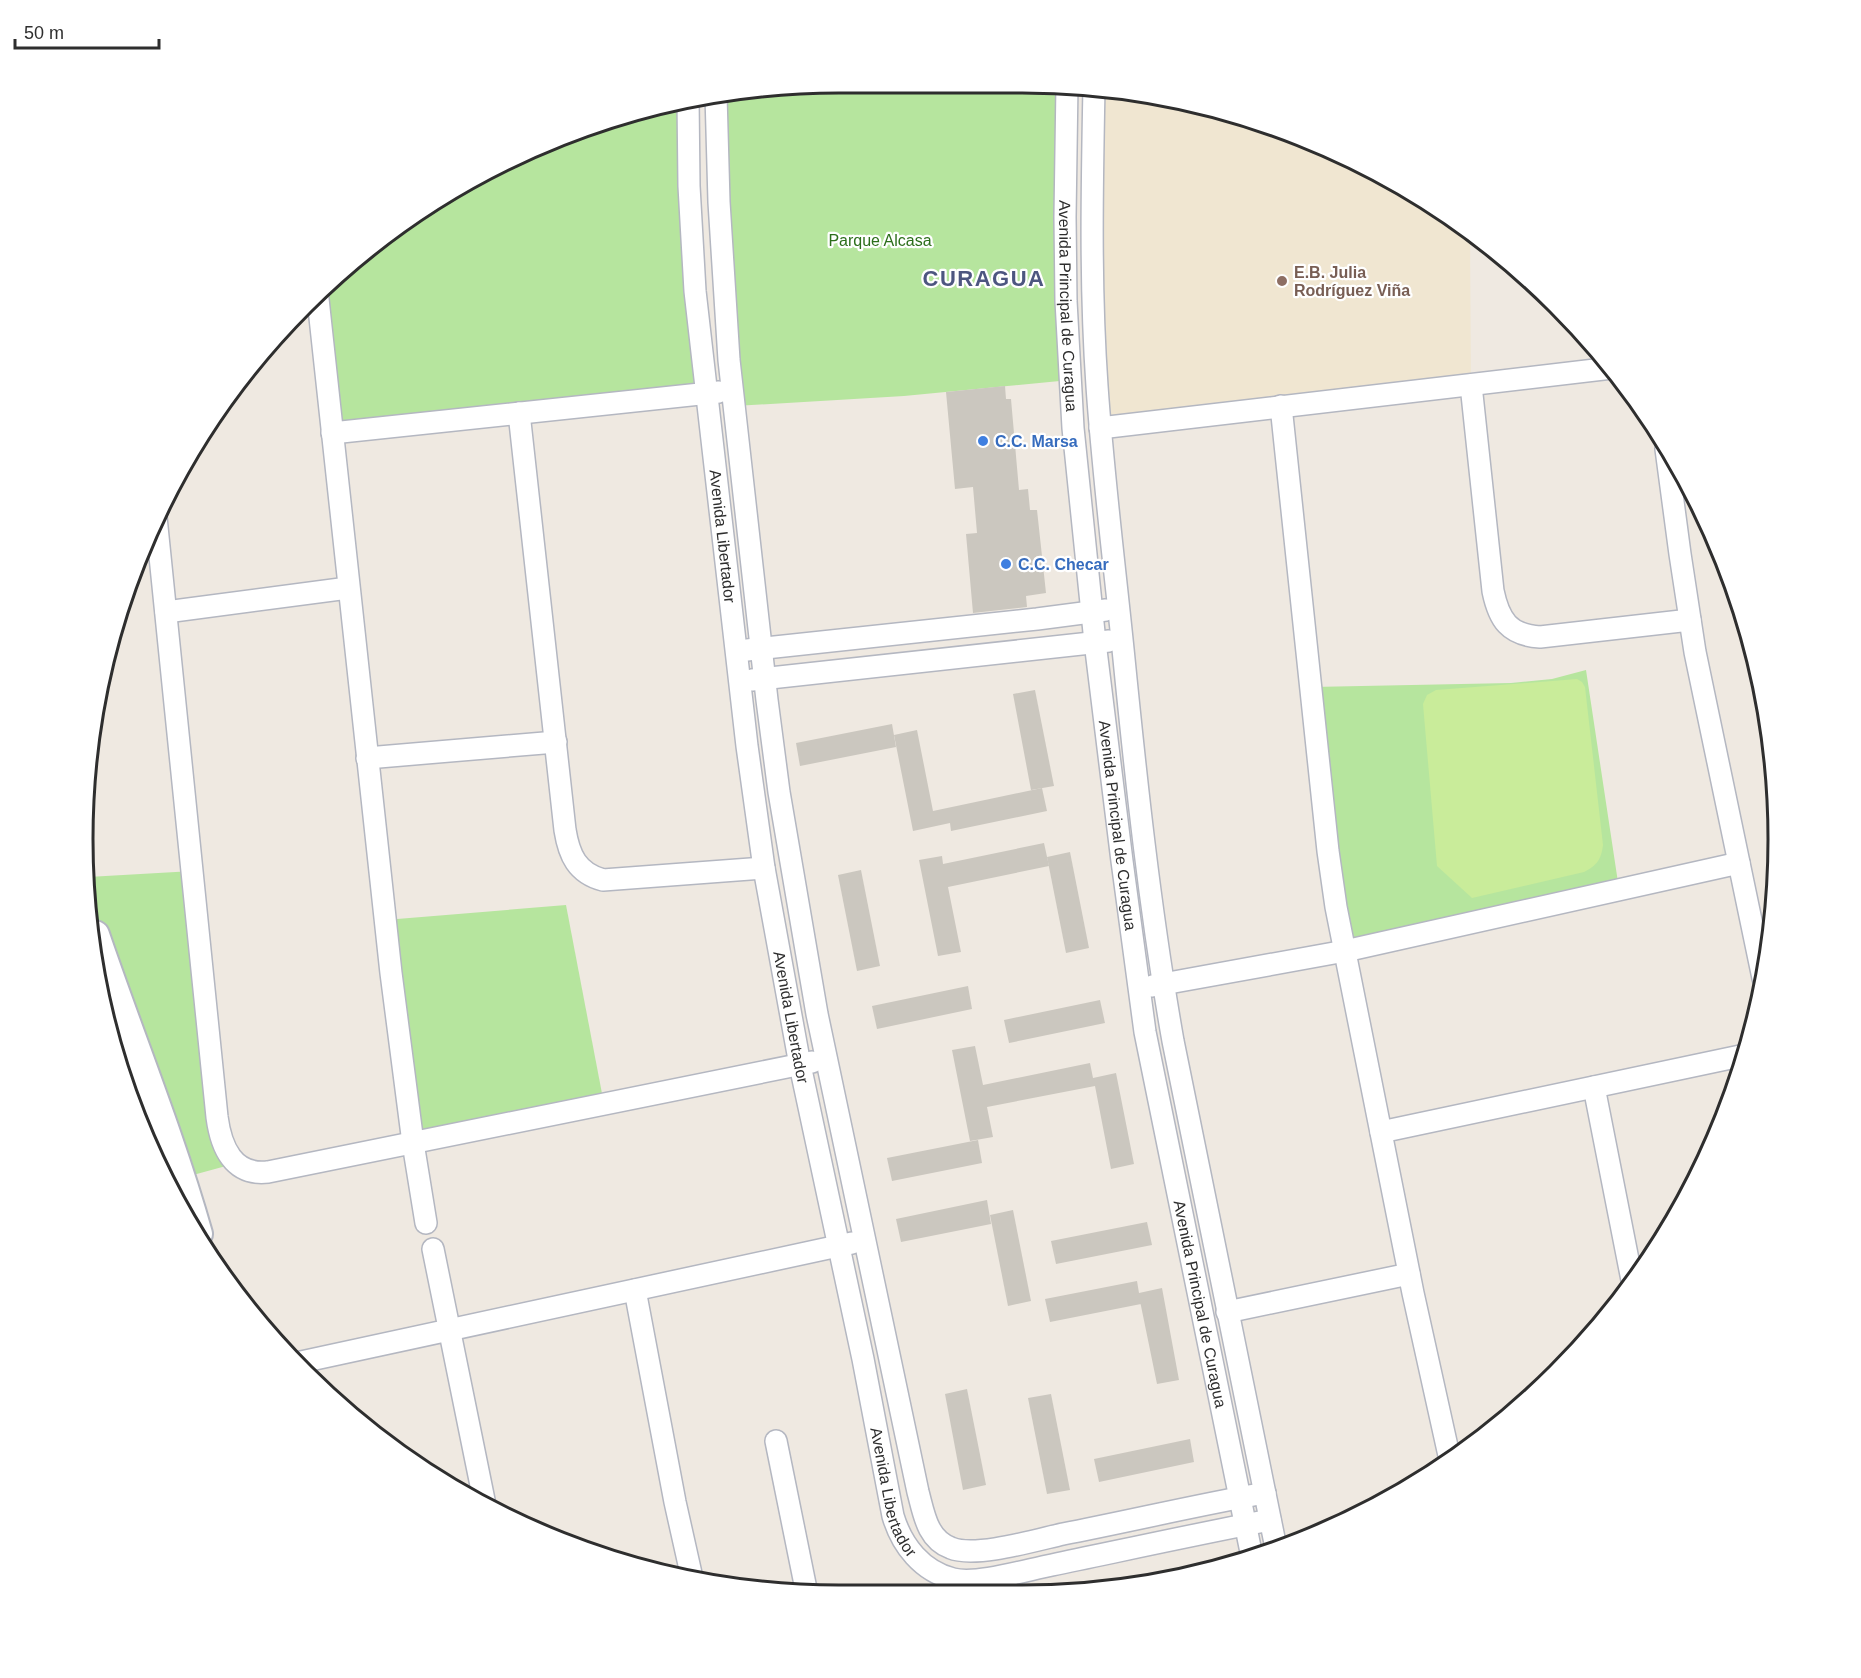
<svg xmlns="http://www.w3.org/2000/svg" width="1861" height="1678" viewBox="0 0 1861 1678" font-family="Helvetica,sans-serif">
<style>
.education{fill:#f0e6d1}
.green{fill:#b6e59e}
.pitch{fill:#c9ec9a}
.building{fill:#cbc7bf}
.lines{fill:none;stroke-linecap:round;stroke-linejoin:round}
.street-casing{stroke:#b4b7c1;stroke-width:24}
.secondary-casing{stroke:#b4b7c1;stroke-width:32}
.street{stroke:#fff;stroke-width:21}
.secondary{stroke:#fff;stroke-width:28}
.education-dot{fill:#8d6e63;stroke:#fff;stroke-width:2}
.shop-dot{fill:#3f7fe0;stroke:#fff;stroke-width:2}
.labels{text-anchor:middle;stroke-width:4.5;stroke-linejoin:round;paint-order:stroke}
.park-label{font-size:16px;fill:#2c6e1b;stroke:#fff}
.education-label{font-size:16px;font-weight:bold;fill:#785e54;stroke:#fff;text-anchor:start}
.street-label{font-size:16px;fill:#2e2e2e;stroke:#fff}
.shop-label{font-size:16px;font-weight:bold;fill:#366cbe;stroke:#fff;text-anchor:start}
.district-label{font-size:22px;font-weight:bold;letter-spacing:1.5px;fill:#4d5680;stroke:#fff}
.rim{fill:none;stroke:#2e2e2e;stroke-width:3}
</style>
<rect width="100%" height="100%" fill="#efe9e1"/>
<polygon class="education" points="1094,87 1169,97 1311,140 1401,184 1470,234 1471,385 1100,428"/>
<g class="green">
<polygon points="839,83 1067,84 1070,380 904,396 735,406 716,95"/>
<polygon points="688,98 706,394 332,433 318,299 378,239 505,160"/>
<polygon points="1586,670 1619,889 1345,951 1312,687 1511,683 1552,679"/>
<polygon points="193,871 217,1117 237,1163 182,1178 198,1234 161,1174 108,1034 88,877"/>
<polygon points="566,905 604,1104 413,1143 385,920"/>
</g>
<path class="pitch" d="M1577 679 1582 682 1585 687 1603 845C1601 860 1597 865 1584 872L1472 898 1437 866 1423 704 1427 695 1436 690Z"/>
<g class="building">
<polygon points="1005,386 1006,399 1011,399 1019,490 1028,489 1030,510 1037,510 1046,593 1026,596 1027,607 973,613 966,534 977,533 973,487 955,489 946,392"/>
<polygon points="1035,690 1054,786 1031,790 1013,694"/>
<polygon points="892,724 896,747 800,766 796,743"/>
<polygon points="917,730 933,811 1042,788 1047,811 951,831 950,823 913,831 894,735"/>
<polygon points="1044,843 1049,866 948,887 961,952 938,956 919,860 942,856 943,864"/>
<polygon points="1070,852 1089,948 1066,953 1047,857"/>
<polygon points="861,870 880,966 857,971 838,875"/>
<polygon points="968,986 972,1009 877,1029 872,1006"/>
<polygon points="1100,1000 1105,1023 1009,1043 1004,1020"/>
<polygon points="975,1046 983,1085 1090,1063 1093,1078 1116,1073 1134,1164 1111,1169 1095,1086 987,1107 993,1137 970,1141 952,1050"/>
<polygon points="978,1140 982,1163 892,1181 887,1158"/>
<polygon points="987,1200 991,1224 901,1242 896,1219"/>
<polygon points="1013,1210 1031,1301 1008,1306 990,1215"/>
<polygon points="1147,1222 1152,1245 1056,1264 1051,1241"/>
<polygon points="1137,1281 1139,1293 1162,1288 1179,1380 1157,1384 1140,1301 1141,1304 1050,1322 1045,1299"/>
<polygon points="967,1389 986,1485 963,1490 945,1394"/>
<polygon points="1051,1394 1070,1490 1047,1494 1028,1398"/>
<polygon points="1190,1439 1194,1462 1099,1482 1094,1459"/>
</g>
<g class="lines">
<defs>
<g id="street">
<path id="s1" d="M1067 84 1065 217 1066 301 1073 428 1095 642 1122 861 1145 1032 1252 1557"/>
<path d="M1094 87C1092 187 1090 286 1097 386 1103 474 1114 561 1123 649 1136 780 1150 911 1173 1041L1276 1548"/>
<path d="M716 95 719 202 729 360 767 700 779 792 817 1014 918 1492C924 1514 927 1539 951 1548 975 1558 1036 1540 1063 1534 1130 1521 1197 1505 1265 1493"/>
<path id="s2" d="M688 98 689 186 695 291 747 746 764 868 800 1065 863 1359 893 1516C902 1546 922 1571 953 1579 977 1585 1026 1570 1052 1565 1124 1550 1197 1534 1270 1520"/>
<polyline points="318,299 391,973 413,1143 426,1223"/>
<path d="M1471 385 1493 591C1499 620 1509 635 1540 637L1690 620"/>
<polyline points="1281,406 1328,851 1336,907 1413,1293 1450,1460"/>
<path d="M519 413 565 830C569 855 577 873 603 880L764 868"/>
<polyline points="1100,428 1612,368"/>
<polyline points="332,433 719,392"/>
<polyline points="1666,449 1680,554 1695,652 1763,978"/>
<path d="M156 517 217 1117C221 1147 233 1176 268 1172L812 1062"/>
<polyline points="166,612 348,588"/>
<polyline points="747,650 1037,619 1106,610"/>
<polyline points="752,680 1109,641"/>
<polyline points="367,758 556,742"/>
<polyline points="1152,986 1345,951 1739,863"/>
<polyline points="1594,1087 1632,1280"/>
<polyline points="1381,1132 1745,1055"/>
<polyline points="433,1249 485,1505"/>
<polyline points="635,1290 675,1502 692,1578"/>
<polyline points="1227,1312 1409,1274"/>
<polyline points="301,1362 852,1243"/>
<polyline points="776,1441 807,1594"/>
</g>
<path id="secondary" d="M95 935C129 1035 169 1132 198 1234"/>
</defs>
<use href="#street" class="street-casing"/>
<use href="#secondary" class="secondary-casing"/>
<use href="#street" class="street"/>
<use href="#secondary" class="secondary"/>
</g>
<circle class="education-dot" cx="1282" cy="281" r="6"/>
<g class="shop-dot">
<circle cx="983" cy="441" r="6"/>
<circle cx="1006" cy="564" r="6"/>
</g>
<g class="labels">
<g class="park-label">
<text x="880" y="246">Parque Alcasa</text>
</g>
<g class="education-label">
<text x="1294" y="278">E.B. Julia<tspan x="1294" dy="18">Rodríguez Viña</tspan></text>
</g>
<g class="street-label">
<text dy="6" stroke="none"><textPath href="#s1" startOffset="222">Avenida Principal de Curagua</textPath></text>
<text dy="6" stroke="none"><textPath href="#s2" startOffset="440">Avenida Libertador</textPath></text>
<text dy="6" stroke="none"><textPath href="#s1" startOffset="744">Avenida Principal de Curagua</textPath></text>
<text dy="6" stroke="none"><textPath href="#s2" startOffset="926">Avenida Libertador</textPath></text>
<text dy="6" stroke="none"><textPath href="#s1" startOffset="1230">Avenida Principal de Curagua</textPath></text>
<text dy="6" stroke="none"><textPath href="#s2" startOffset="1412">Avenida Libertador</textPath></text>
</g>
<g class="shop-label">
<text x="995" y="447">C.C. Marsa</text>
<text x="1018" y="570">C.C. Checar</text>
</g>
<g class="district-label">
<text x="984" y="286">CURAGUA</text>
</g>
</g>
<path d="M0 0H1861V1678H0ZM839 93H1022A746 746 0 0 1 1768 839V839A746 746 0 0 1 1022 1585H839A746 746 0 0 1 93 839V839A746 746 0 0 1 839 93Z" fill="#fff" fill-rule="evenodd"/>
<path class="rim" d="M839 93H1022A746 746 0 0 1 1768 839V839A746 746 0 0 1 1022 1585H839A746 746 0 0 1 93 839V839A746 746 0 0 1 839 93Z"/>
<path d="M15 39v9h144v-9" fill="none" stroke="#2e2e2e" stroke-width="3"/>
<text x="24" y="39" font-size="18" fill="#2e2e2e" stroke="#ffffff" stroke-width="4.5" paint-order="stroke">50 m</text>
</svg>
